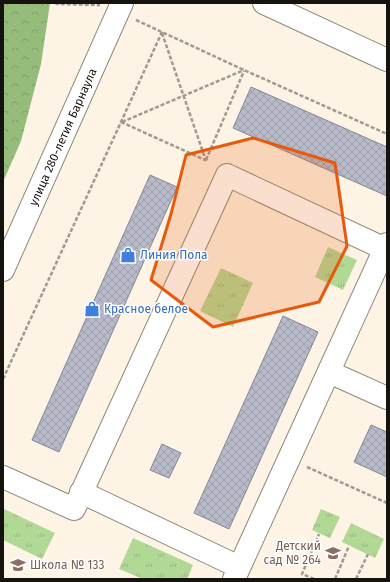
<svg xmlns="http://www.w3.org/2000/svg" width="390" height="582" viewBox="0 0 390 582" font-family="'Fira Sans',sans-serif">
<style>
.grass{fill:url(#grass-tufts)}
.forest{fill:url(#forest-crowns)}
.building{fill:url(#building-cross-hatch);stroke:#858695}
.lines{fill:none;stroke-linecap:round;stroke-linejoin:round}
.minor-casing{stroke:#8f8779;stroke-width:24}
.path{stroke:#a19a8f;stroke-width:2.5;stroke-dasharray:4 2;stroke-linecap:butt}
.minor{stroke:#fff;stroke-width:22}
.marked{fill:#e8590c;fill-opacity:0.2;stroke:#e8590c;stroke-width:3;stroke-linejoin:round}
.labels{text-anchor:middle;stroke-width:3;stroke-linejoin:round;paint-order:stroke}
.street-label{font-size:12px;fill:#16130e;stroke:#fff}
.shop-label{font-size:12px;fill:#366cbe;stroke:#fff;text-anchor:start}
.education-label{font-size:12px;fill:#785e54;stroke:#fff;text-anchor:end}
</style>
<defs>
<pattern id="grass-tufts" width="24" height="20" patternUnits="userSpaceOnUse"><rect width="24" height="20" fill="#b1d995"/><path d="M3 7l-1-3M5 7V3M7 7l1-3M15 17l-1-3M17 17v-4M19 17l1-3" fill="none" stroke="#98b97f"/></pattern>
<pattern id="forest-crowns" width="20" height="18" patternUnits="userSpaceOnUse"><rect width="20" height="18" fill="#95bc7a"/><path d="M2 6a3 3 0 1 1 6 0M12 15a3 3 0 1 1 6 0" fill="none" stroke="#80a168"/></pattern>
<pattern id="building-cross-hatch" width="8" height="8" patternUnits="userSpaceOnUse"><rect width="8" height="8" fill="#b8b9c9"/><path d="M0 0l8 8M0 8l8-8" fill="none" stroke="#9d9eab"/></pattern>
</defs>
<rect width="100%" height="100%" fill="#fdf4e5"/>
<g class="grass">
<polygon points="328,247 357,260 343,290 315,277"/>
<polygon points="221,268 253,283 233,327 200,311"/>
<polygon points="4,509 55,533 42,559 3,540"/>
<polygon points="321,509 340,517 330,538 312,530"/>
<polygon points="351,523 384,539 375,558 342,542"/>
<polygon points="133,538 193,565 187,579 143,579 119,569"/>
</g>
<polygon class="forest" points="3,3 50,3 41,64 21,141 3,182"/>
<g class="building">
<polygon points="251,87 387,147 387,196 233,128"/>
<polygon points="150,175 177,187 59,452 32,440"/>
<polygon points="283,316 318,332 229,529 194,513"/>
<polygon points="371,425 387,432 387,477 354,462"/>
<polygon points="162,444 181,453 169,478 150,470"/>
</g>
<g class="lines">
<defs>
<g id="minor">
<polyline points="264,3 387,60"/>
<polyline points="3,270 122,3"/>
<polyline points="329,372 387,398"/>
<polyline points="3,477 74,509 227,175 385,249"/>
<polyline points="81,492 239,567"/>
<polyline points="234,579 387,244"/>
</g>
</defs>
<use href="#minor" class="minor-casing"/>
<g class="path">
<polyline points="55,3 57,4 100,5"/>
<polyline points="136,20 244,70 387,134"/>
<polyline points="162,33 206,161"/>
<polyline points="121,122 205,160"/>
<polyline points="122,122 244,70"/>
<polyline points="206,160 244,71"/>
<polyline points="3,379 121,122 162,32"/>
<polyline points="307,467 387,503"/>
<polyline points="314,579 302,574 319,534"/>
<polyline points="335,579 349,546"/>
<polyline points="356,579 368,554"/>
</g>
<use href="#minor" class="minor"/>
</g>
<path class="marked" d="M253 138 335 163 347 246 319 302 213 327 151 280 171 214 186 155Z"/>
<defs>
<symbol id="shop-bare" viewBox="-9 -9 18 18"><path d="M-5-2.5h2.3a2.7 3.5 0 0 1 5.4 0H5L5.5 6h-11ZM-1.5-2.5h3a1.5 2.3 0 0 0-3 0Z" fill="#3f7fe0" stroke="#fff" stroke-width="2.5" paint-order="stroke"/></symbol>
<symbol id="school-bare" viewBox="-9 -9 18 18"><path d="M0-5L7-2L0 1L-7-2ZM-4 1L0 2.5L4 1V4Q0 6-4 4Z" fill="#8d6e63" stroke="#fff" stroke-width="2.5" paint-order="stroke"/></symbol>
</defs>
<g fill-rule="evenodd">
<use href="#shop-bare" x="117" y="244" width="22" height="22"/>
<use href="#shop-bare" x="81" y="298" width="22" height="22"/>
<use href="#school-bare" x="322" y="542" width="22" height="22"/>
<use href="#school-bare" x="7" y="554" width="22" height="22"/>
</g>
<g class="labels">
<g class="street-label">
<text transform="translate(63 137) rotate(-66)" y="4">улица 280-летия Барнаула</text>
</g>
<g class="shop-label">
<text x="140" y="259">Линия Пола</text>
<text x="104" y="313">Красное белое</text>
</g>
<g class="education-label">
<text x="321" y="550">Детский<tspan x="321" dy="14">сад № 264</tspan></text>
<text x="30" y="569" text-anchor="start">Школа № 133</text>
</g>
</g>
<rect width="390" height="582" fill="none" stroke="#16130e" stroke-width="8"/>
</svg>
